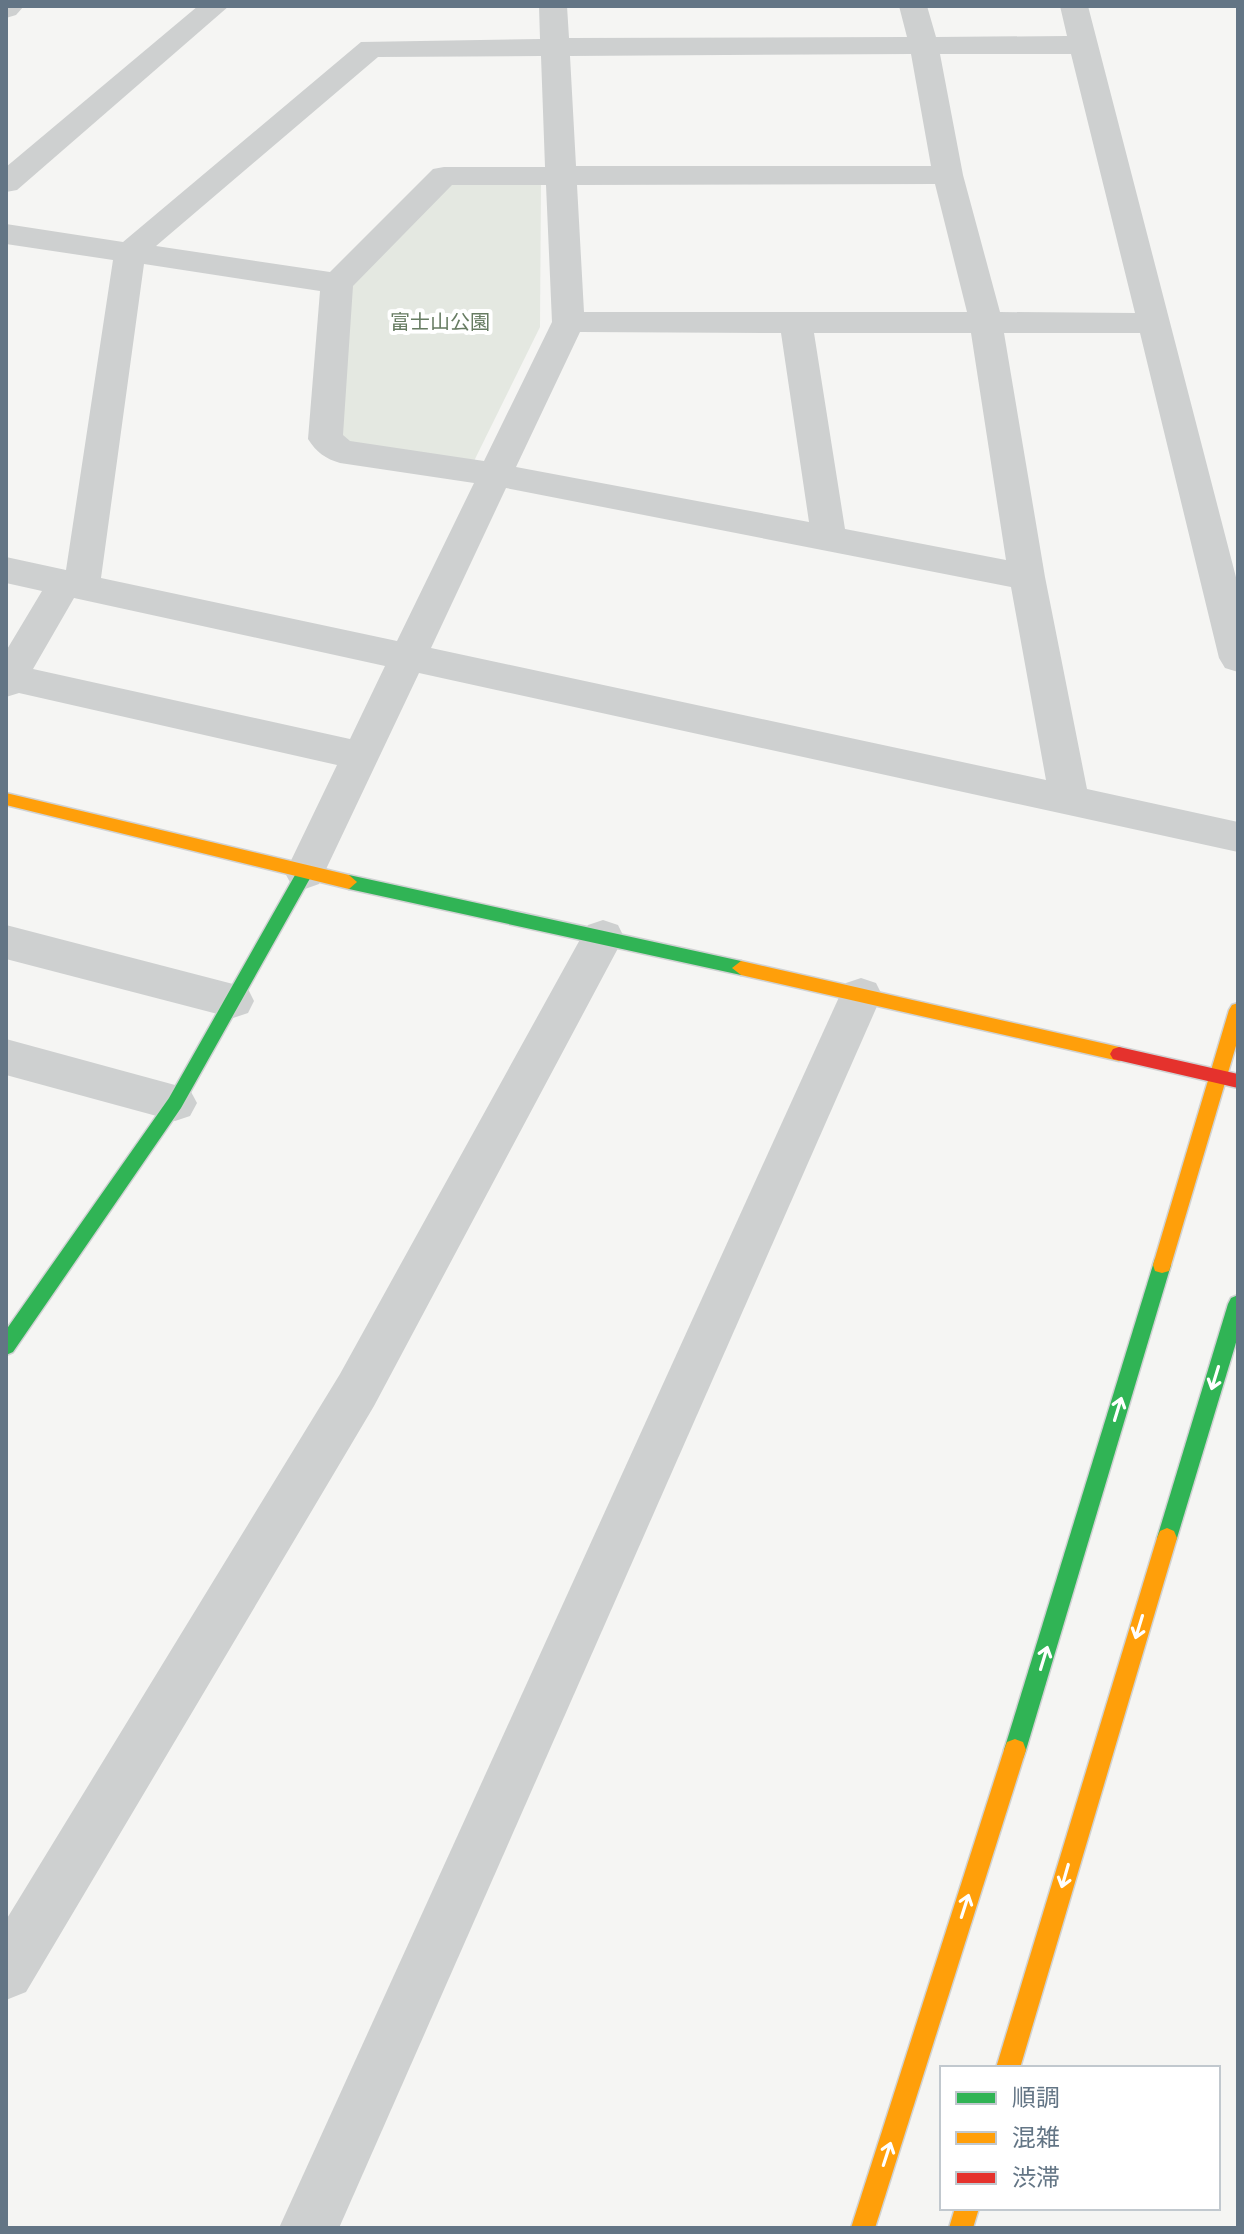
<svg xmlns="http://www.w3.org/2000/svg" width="1244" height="2234" viewBox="0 0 1244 2234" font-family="Karla,'Noto Sans JP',sans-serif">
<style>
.green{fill:#e4e8e1}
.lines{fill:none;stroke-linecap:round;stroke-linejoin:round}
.fast-casing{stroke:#d0d2d3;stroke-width:3}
.slow-casing{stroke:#d0d2d3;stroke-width:3}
.jam-casing{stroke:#d0d2d3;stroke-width:3}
.street{fill:#ced0d0;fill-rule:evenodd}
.fast{fill:#30b455;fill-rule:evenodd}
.slow{fill:#ff9f0a;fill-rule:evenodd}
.jam{fill:#e5322d;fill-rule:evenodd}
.oneway{stroke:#fff}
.labels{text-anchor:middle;stroke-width:8;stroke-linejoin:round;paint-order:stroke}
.far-park-label{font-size:20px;fill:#677c62;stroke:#fff}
</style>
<rect width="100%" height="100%" fill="#f5f5f3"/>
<polygon class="green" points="448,182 541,183 540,327 474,461 338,441 350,284"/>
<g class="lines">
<defs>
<g id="fast">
<polygon points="305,867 313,873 181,1108 13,1352 6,1355 6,1330 169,1098 299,868"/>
<polygon points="349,875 741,961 750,968 741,975 349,889 341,882"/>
<polygon points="1162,1257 1169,1259 1171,1265 1026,1750 1023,1758 1015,1761 1007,1758 1004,1750 1153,1265 1155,1259"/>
<polygon points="1238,1295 1238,1336 1177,1538 1174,1545 1167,1548 1160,1545 1157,1538 1228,1304 1231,1298"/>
</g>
<g id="slow">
<polygon points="6,793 349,875 357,882 349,889 6,805"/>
<polygon points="741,961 1119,1047 1125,1049 1128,1054 1125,1059 1119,1061 741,975 732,968"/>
<polygon points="1238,1003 1238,1039 1171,1265 1169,1271 1162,1273 1155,1271 1153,1265 1229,1010 1232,1005"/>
<polygon points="1167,1528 1174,1531 1177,1538 1020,2068 996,2068 1157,1538 1160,1531"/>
<polygon points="1015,1739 1023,1742 1026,1750 875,2228 851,2228 1004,1750 1007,1742"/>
<polygon points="955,2208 979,2208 973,2228 949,2228"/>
</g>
<polygon id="jam" points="1119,1047 1238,1074 1238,1088 1113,1059 1110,1054 1113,1049"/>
</defs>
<use href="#fast" class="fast-casing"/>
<use href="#slow" class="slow-casing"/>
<use href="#jam" class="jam-casing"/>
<g class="street">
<polygon points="6,6 24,6 16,15 6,18"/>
<polygon points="198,6 229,6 17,190 6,192 6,167"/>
<path d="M539 6H567L569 38 907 37 899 6H927L936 37 1067 36 1060 6H1088L1238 585V672L1225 668 1219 658 1140 333H1004L1045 577 1087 789 1238 822V852L419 673 319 884 305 889 291 884 285 873 337 765 19 693 6 697V651L42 591 6 583V557L66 570 113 260 6 244V224L123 242 361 42 540 39ZM911 54 931 166H576L570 56ZM940 54H1071L1135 313 1000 312 963 175ZM541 56 545 167H444L433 169 330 272 156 246 378 57ZM935 184 967 312H584L577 185ZM452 185H546L552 322 484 461 350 441 343 435 353 286ZM144 264 320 291 308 439C316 452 326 459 340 463L474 483 397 641 101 578ZM580 332 781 333 809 522 516 467ZM814 333H971L1006 560 845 529ZM506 488 1011 587 1046 780 431 648ZM74 598 385 666 350 739 33 669Z"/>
<polygon points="603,920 618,925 624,937 374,1406 26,1992 6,2000 6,1920 340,1374 588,925"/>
<polygon points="6,925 233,984 248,989 254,1001 248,1013 233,1018 6,959"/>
<polygon points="861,978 876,983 882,995 339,2228 279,2228 840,995 846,983"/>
<polygon points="6,1039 175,1085 190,1090 197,1103 190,1116 175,1121 6,1075"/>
</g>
<use href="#fast" class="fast"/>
<use href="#slow" class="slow"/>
<use href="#jam" class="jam"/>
</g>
<defs><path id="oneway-shaft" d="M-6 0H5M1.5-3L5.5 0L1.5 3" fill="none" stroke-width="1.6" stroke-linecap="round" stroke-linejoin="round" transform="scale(2)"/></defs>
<g class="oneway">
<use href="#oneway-shaft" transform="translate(1215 1378) rotate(107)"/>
<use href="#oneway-shaft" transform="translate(1118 1409) rotate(-73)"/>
<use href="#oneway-shaft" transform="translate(1139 1627) rotate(107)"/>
<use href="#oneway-shaft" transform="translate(1044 1658) rotate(-73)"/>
<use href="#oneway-shaft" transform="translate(1065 1876) rotate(106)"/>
<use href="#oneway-shaft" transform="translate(965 1906) rotate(-72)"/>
<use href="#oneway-shaft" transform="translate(887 2154) rotate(-72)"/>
</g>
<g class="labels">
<g class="far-park-label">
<text x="440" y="329">富士山公園</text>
</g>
</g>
<rect width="1244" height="2234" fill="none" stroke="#637585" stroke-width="16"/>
<rect x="940" y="2066" width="280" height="144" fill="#ffffff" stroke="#c1c8ce" stroke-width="2"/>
<rect x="956" y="2092" width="40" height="12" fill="#30b455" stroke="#c1c8ce" stroke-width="2"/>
<text x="1012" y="2106" font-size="24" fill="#637585">順調</text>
<rect x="956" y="2132" width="40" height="12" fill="#ff9f0a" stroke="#c1c8ce" stroke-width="2"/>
<text x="1012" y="2146" font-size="24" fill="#637585">混雑</text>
<rect x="956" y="2172" width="40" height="12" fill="#e5322d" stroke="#c1c8ce" stroke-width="2"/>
<text x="1012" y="2186" font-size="24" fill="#637585">渋滞</text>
</svg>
